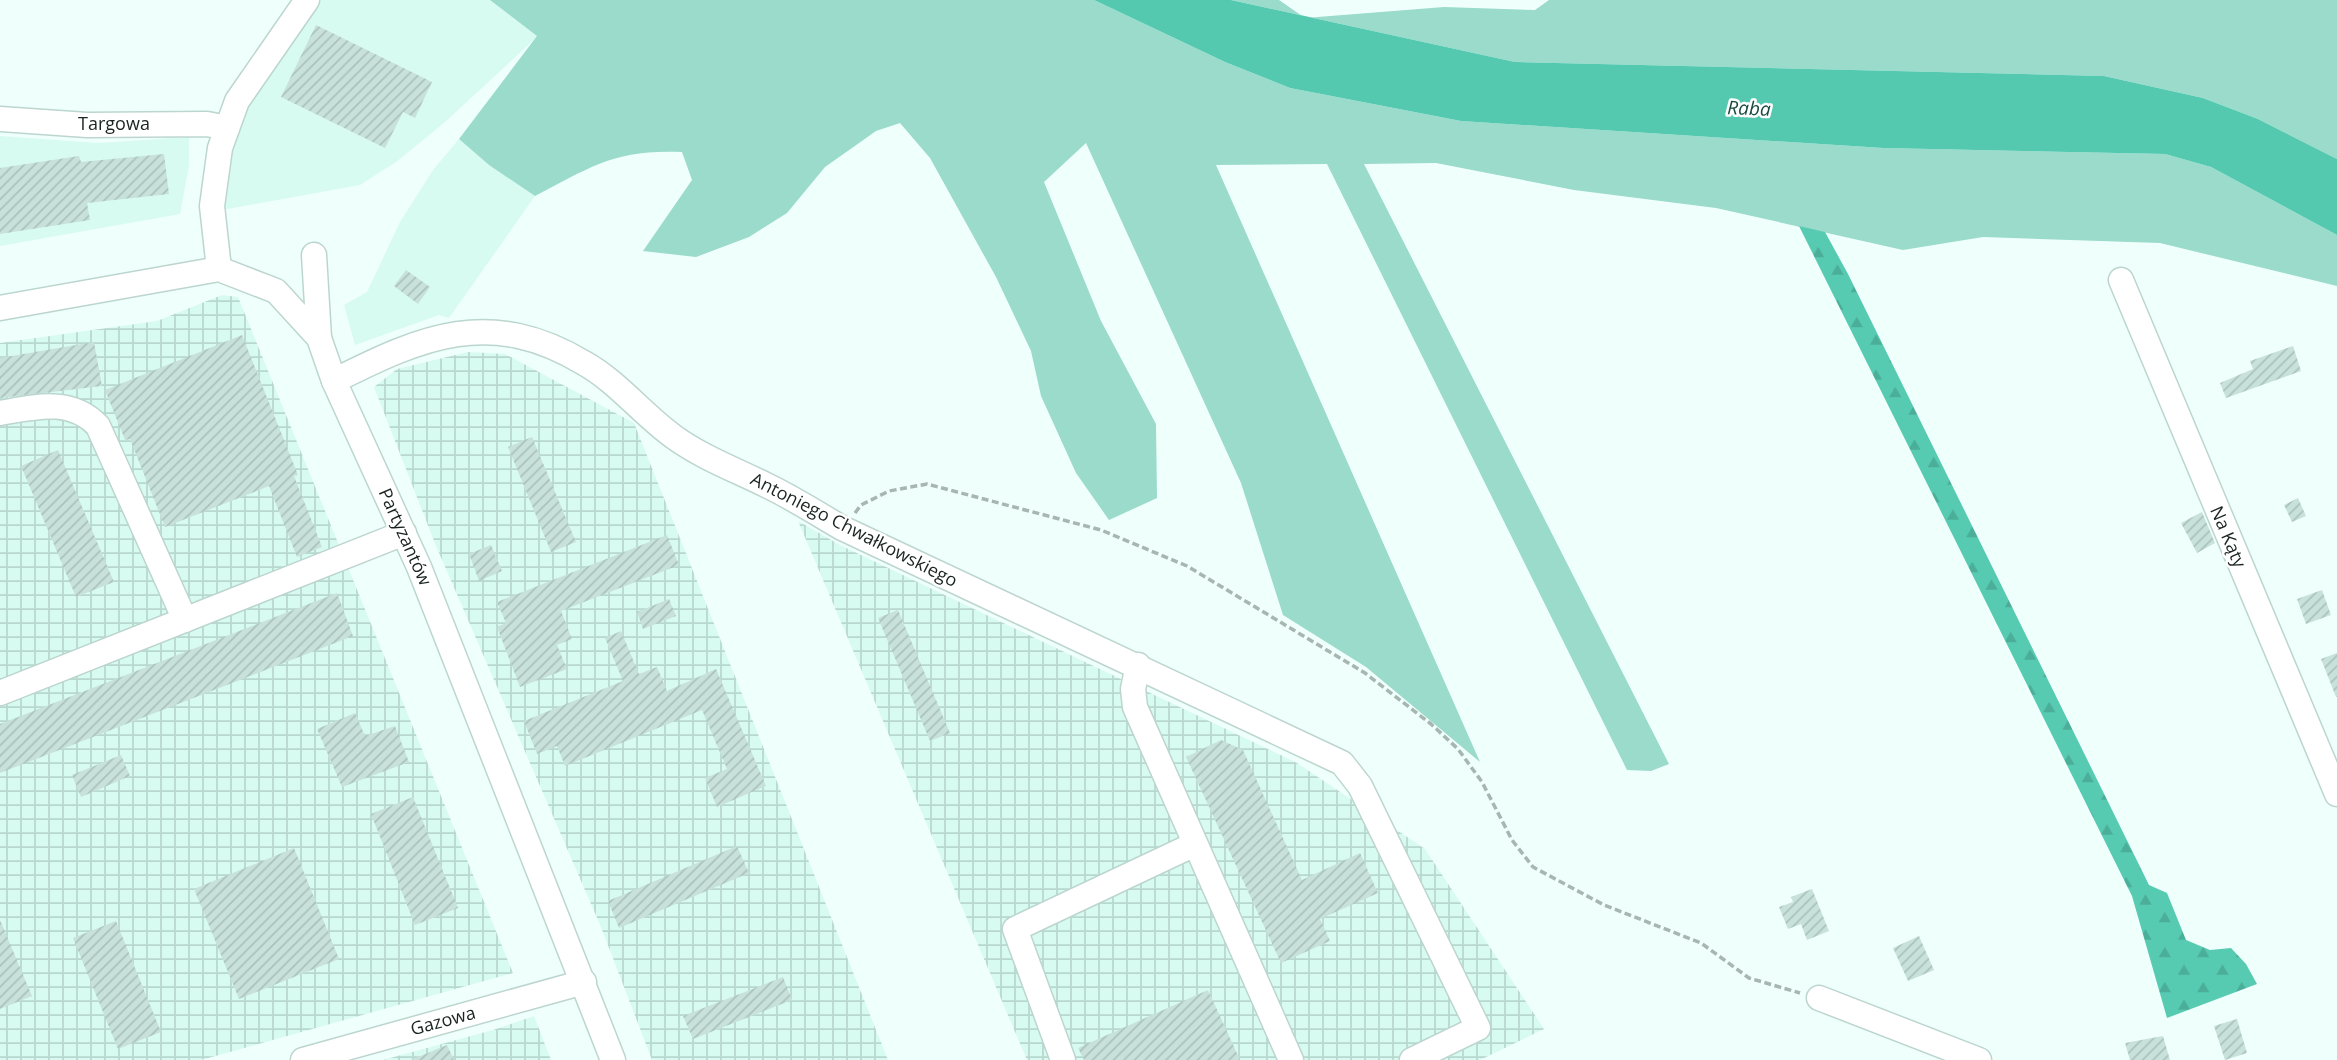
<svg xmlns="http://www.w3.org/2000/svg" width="2337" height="1060" viewBox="0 0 2337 1060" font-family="'Open Sans',sans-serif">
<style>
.built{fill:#d7fbf1}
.industrial{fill:url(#industrial-grid)}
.green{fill:#9adbcb}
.forest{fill:url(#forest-firs)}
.water{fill:#54c9b0}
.building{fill:url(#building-hatch)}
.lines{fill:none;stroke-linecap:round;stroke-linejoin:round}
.minor-casing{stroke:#bcd6cf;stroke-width:27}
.path{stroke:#a8b6b2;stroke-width:3.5;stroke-dasharray:7 3.5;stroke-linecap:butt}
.minor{stroke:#fff;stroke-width:24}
.labels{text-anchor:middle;stroke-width:5;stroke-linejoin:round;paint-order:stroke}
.street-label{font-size:18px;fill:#1a2421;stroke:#fff}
.water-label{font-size:19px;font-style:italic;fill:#194b40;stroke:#fff}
</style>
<defs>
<pattern id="industrial-grid" width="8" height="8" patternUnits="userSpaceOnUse" patternTransform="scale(1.75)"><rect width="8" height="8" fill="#d7fbf1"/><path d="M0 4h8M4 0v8" fill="none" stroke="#b8d7ce"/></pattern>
<pattern id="forest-firs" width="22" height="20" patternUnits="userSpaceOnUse" patternTransform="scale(1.75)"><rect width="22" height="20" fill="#57cbb2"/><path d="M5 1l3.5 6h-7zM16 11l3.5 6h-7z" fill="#4bae99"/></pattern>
<pattern id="building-hatch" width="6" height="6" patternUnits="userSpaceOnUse" patternTransform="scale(1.75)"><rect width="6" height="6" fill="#c8e2db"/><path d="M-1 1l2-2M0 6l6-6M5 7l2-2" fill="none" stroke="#abc2bc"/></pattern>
</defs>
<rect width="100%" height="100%" fill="#effffb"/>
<g class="built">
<polygon points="321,0 490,0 538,36 444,123 396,162 360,185 222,210 233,126"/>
<polygon points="0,136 98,143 189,137 189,165 180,214 0,246"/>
<polygon points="459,139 489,165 535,196 449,318 439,315 355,345 344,305 367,292 400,222 433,170"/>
</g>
<g class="industrial">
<polygon points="222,295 238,297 513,973 201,1060 0,1060 0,343 157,321"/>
<polygon points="468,352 505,354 634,423 888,1060 652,1060 601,927 436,546 374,387 397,369"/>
<polygon points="798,521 840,545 1297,763 1425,849 1544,1029 1480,1060 1027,1060"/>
<polygon points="534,1016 551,1060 383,1060 493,1030"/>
</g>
<g class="green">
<path d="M490 0H1094L1225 62 1290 88 1461 121 1883 148 2165 154 2211 167 2337 235V286L2160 243 1983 237 1903 250 1716 208 1574 190 1436 163 1364 164 1669 764 1651 771 1627 770 1327 164 1216 165 1480 762 1366 667 1283 615 1241 483 1086 143 1044 182 1101 321 1156 424 1157 498 1109 520 1076 473 1041 396 1031 351 996 277 930 158 900 123 876 131 825 167 787 213 749 237 696 257 643 251 692 180 682 152C616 149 592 166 535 196L489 165 459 139 537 36Z"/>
<polygon points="1231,0 1279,0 1305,18 1444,7 1535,10 1549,0 2337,0 2337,159 2258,119 2203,98 2104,76 1515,62"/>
</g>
<polygon class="forest" points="1799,226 1825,232 1848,274 2149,885 2167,893 2186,940 2210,950 2231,948 2246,964 2257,984 2167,1018 2132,896"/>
<polygon class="water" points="1094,0 1231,0 1515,62 2104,76 2203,98 2258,119 2337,159 2337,235 2211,167 2165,154 1883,148 1461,121 1290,88 1225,62"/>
<g class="building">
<polygon points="316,25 432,82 415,118 403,112 385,148 281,97"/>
<polygon points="164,154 169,194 87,203 90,220 0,234 0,168 79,156 81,162"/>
<polygon points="406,270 430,287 418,304 394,286"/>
<polygon points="242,335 298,475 294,476 322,547 297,557 269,486 165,527 130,439 125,440 105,390"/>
<polygon points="94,342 102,386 0,398 0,358"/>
<polygon points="2293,346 2301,371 2226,398 2220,383 2253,369 2250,361"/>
<polygon points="532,437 576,542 551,552 508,447"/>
<polygon points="58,450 114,582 76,597 21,466"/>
<polygon points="2298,498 2306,516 2292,522 2284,505"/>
<polygon points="2202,512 2215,543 2197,553 2181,523"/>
<polygon points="667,535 679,565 561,611 572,639 557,645 567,669 520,687 497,627 506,623 497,602"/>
<polygon points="491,545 502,571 479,581 469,554"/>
<polygon points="2322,590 2331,615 2306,624 2297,599"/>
<polygon points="337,593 353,636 0,773 0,724"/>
<polygon points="669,599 676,616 643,629 637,612"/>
<polygon points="898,610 950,733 930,741 878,618"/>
<polygon points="621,631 639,674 657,667 667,691 716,669 766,786 717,807 705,778 727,769 702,710 565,766 557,746 537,754 524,721 623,681 605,638"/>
<polygon points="2337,653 2337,697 2336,697 2321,659"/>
<polygon points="355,713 365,736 395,726 409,762 342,787 317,729"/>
<polygon points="1221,740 1243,750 1302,880 1360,853 1378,893 1320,919 1330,941 1281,963 1186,757"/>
<polygon points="121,755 130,776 81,797 72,775"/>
<polygon points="413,797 458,908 415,925 371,814"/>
<polygon points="737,846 749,873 619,928 608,901"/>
<polygon points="294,848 339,959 239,999 194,889"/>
<polygon points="1812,889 1829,931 1807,940 1801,924 1788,929 1779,907 1793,902 1791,897"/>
<polygon points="0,920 32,996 0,1009"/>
<polygon points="116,921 161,1032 118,1049 73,938"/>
<polygon points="1919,936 1934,970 1908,981 1893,948"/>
<polygon points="783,977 792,1000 693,1039 683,1016"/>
<polygon points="1208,990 1240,1060 1084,1060 1078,1048"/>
<polygon points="2237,1019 2247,1053 2225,1060 2214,1026"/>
<polygon points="2163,1036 2170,1060 2130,1060 2125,1043"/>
<polygon points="447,1045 454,1060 411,1060"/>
</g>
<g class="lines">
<defs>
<g id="minor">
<polyline points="0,119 87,125 207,124 227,128"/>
<polyline points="314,255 319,338"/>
<polyline points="219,269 212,206 220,148 237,101 307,0"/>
<polyline points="2121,280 2337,794"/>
<polyline points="0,308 219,269 276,291 319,338 334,381 419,567 613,1060"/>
<path d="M334 381C423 336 490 307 584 363 618 382 643 415 674 437 703 458 736 470 768 486 793 498 818 514 842 528L1342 763 1360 786 1478 1028 1412 1060"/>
<path d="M0 413C35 407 71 397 98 426L185 620"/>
<polyline points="1138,665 1133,689 1135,707 1291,1060"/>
<polyline points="0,693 404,533"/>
<polyline points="1819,998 1979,1060"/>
<polyline points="303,1060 584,982"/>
<polyline points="1063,1060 1015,929 1195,844"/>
</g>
</defs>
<use href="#minor" class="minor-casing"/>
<polyline class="path" points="855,513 861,505 889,491 927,484 1101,530 1187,566 1365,673 1431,724 1458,749 1482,782 1512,840 1533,867 1604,905 1701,943 1749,978 1800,993"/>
<use href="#minor" class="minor"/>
</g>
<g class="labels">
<g class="street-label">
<text x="114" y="130">Targowa</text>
<text transform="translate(854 530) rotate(27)" y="6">Antoniego Chwałkowskiego</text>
<text transform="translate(405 537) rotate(66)" y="6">Partyzantów</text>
<text transform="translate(2228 537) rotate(67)" y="6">Na Kąty</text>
<text transform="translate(443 1021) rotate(-15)" y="6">Gazowa</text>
</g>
<g class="water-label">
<text transform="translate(1749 108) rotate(2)" y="7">Raba</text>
</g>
</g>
</svg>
